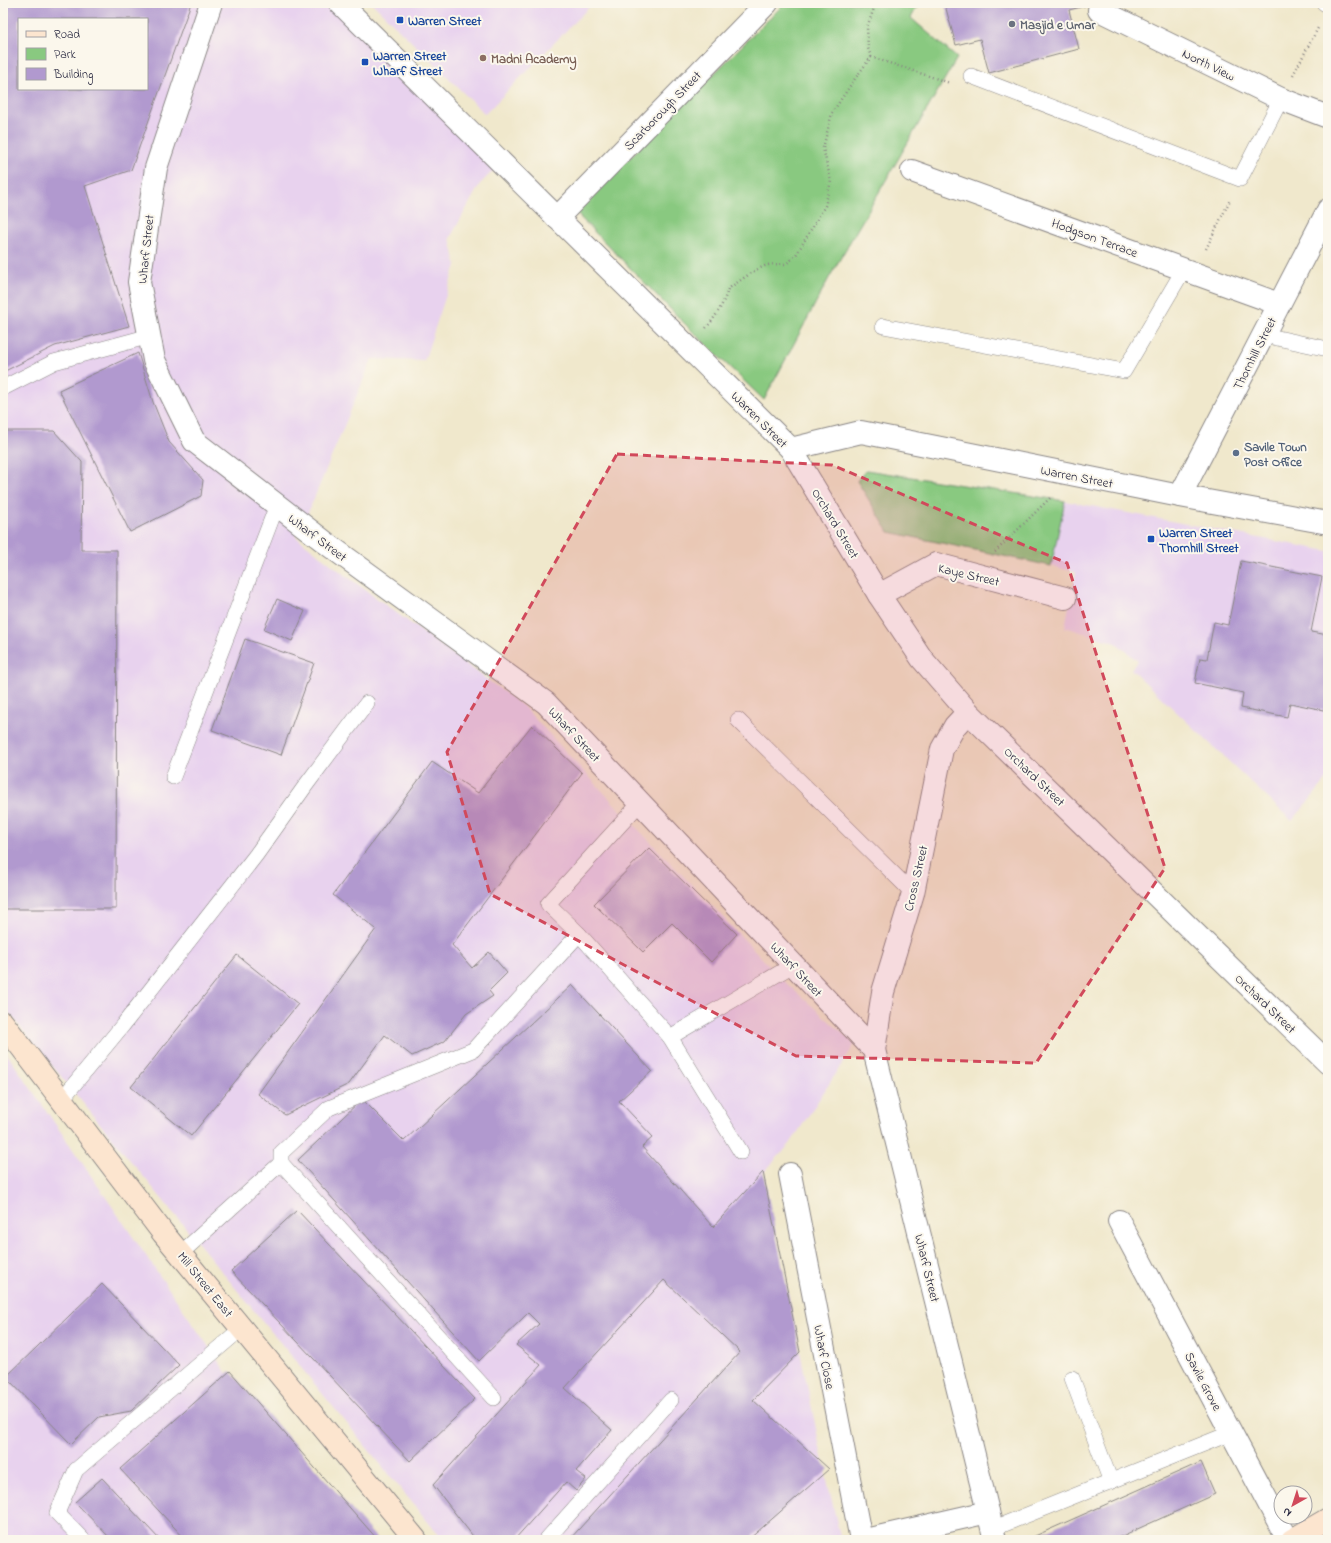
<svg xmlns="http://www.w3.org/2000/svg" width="1331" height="1543" viewBox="0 0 1331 1543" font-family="'Indie Flower',sans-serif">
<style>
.built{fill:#e8d2ee;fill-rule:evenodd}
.green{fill:#89c980;stroke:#56765e}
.building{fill:#b199cf;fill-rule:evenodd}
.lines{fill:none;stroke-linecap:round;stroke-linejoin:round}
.lane-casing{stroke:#898584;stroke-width:16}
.street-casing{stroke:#898584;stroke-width:24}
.secondary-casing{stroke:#898584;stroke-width:24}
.path{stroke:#898584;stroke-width:2.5;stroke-dasharray:1 3;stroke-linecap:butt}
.lane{stroke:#fff;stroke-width:15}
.street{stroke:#fff;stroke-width:22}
.secondary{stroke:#fce5cf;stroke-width:22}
.marked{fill:#d1495b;fill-opacity:0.2;stroke:#d1495b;stroke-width:3;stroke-dasharray:8 5;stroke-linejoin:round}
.transit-dot{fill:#1a4fb4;stroke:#fbf7ec;stroke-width:1.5}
.worship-dot{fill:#6b7280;stroke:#fbf7ec;stroke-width:1.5}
.education-dot{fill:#8d6e63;stroke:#fbf7ec;stroke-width:1.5}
.service-dot{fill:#5c6f8a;stroke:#fbf7ec;stroke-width:1.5}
.labels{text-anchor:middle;stroke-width:4;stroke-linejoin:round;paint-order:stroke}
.transit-label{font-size:13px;font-weight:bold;fill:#164399;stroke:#fbf7ec;text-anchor:start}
.worship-label{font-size:13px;font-weight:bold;fill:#5b616d;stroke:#fbf7ec;text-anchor:start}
.education-label{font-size:13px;font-weight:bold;fill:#785e54;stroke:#fbf7ec;text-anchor:start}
.street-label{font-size:13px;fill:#22223b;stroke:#fbf7ec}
.service-label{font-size:13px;font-weight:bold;fill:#4e5e75;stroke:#fbf7ec;text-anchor:start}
</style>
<rect width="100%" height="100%" fill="#fbf7ec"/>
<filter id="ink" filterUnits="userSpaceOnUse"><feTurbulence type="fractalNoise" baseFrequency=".025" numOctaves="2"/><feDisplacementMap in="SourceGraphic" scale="8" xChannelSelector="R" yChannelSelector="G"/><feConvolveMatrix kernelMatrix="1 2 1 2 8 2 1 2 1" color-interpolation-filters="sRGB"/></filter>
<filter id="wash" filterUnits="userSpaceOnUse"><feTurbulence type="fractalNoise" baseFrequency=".012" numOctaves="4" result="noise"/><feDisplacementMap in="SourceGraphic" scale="16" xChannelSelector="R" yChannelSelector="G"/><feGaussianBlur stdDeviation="0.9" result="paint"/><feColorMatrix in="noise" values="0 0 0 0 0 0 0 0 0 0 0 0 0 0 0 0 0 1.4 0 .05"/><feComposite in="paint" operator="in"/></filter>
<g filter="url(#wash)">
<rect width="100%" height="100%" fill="#f0e8cc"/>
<g class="built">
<path d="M3 3H338L496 168 480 184 450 238 456 265 424 361 372 359 305 520 295 536 341 572 523 706 635 826 785 982 855 1044 790 1144 763 1173 824 1467 841 1540H443L3 1006ZM19 19H147V89H19Z"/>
<polygon points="372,3 593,3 485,114"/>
<polygon points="1065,501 1328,551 1328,778 1292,821 1131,669 1138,661 1116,643 1065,627 1076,572 1051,566"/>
<polygon points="3,1048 268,1433 355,1540 3,1540"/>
</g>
<g class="green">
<polygon points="785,3 919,3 911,18 957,58 829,278 764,400 690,329 575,212"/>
<polygon points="866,470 1065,501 1051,566 889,532 857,481"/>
</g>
<g id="blocks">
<g class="building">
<path d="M3 3H191L131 170 85 186 129 326 55 346 3 372ZM19 19H147V89H19Z"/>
<polygon points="954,3 1084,3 1085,6 1069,10 1079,49 989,73 980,39 956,45 945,5"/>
<polygon points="138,353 153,402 169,442 203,480 201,496 130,532 59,390"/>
<polygon points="3,431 54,431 82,462 81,550 117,550 116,909 3,909"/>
<polygon points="1241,561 1322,577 1311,632 1328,635 1328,711 1290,703 1287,717 1241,708 1243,693 1195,683 1200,658 1207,659 1214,622 1228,625"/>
<polygon points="277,599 305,611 292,641 264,629"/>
<polygon points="245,639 314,663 281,755 212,730"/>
<polygon points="532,725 582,773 452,945 472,968 489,952 507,973 489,991 493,996 466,1014 445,1041 412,1056 385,1035 349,1084 285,1115 258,1094 376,929 333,895 432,762 478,793"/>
<polygon points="649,848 737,934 711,962 672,923 643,952 594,904"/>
<polygon points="237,955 298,1004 191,1136 131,1087"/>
<polygon points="572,985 652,1071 619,1101 653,1137 642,1147 713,1227 763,1172 800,1352 753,1400 829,1469 748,1540 569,1540 740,1352 664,1280 565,1388 612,1430 576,1471 586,1479 576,1491 566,1482 514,1540 476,1540 433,1485 541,1365 516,1345 539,1324 528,1313 479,1361 298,1160 362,1099 404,1141"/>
<polygon points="297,1210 475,1399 410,1461 231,1271"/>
<polygon points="102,1284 179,1365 131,1411 99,1417 71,1444 6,1377"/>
<polygon points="230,1371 378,1540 186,1540 120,1469"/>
<polygon points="1201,1462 1215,1494 1113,1540 1026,1540"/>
<polygon points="102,1478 160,1540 112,1540 75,1502"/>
</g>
</g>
</g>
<g filter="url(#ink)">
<use href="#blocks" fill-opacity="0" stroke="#898584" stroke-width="1"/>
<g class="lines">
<defs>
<g id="lane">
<polyline points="1324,3 1328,5"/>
<polyline points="971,76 1240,179 1281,99"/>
<polyline points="883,326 1124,371 1184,269"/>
<polyline points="1264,335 1328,349"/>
<polyline points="3,388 54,362 150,336"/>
<polyline points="738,720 913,893"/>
<polyline points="173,777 277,505"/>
<polyline points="640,803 548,904 579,934 670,1037"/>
<polyline points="62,1099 123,1025 256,855 306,785 367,703"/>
<polyline points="741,1152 670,1037 793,965"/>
<polyline points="281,1163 281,1153 329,1108 473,1050 579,934"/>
<polyline points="180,1254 281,1163 494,1398"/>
<polyline points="1072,1378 1111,1482"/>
<polyline points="992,1529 1231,1433"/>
<polyline points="83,1540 57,1513 76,1470 242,1328"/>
<polyline points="546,1540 671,1400"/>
</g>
<g id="street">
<polyline points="211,3 156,168 139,282 154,360 194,441 330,546 546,703 874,1050 995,1540"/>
<polyline points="340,3 791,449 861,432 1180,496 1328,523"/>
<polyline points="1103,3 1099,10 1281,99 1328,117"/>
<polyline points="912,171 1279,304"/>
<polyline points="557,218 767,3"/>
<polyline points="791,449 879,595 922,659 968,712 1328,1063"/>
<polyline points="1180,496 1328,210"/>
<polyline points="879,595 936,564 1065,598"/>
<polyline points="874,1050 883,992 913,893 942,749 955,726 968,712"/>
<polyline points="790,1174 861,1540"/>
<polyline points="1119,1221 1288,1540"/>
<polyline points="865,1540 988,1512"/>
</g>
<g id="secondary">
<polyline points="3,1023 163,1233 416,1540"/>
<polyline points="1292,1540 1328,1519"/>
</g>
</defs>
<use href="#lane" class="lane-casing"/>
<use href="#street" class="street-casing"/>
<use href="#secondary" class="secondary-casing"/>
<g class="path">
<polyline points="871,57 950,83"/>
<polyline points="1293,75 1319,26"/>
<polyline points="1206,249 1230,200"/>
<path d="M706 328C716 317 724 303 728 289 738 282 758 267 768 265 783 262 783 269 796 255L825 206 831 181 823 148 832 113 854 80 871 57 868 48 867 27 876 3"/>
<polyline points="995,552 1050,498"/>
</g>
<use href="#lane" class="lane"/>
<use href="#street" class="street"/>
<use href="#secondary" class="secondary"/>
</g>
</g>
<path class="marked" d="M617 454 832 465 1067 563 1165 868 1036 1063 796 1056 490 894 447 752Z"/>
<g class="transit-dot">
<rect x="396" y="16" width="8" height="8" rx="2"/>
<rect x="361" y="58" width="8" height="8" rx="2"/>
<rect x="1147" y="535" width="8" height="8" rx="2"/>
</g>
<circle class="worship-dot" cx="1012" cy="24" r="4"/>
<circle class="education-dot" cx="483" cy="58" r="4"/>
<circle class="service-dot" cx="1236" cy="453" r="4"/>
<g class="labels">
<g class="transit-label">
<text x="408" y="25">Warren Street</text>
<text x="373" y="60">Warren Street<tspan x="373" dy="15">Wharf Street</tspan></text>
<text x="1159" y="537">Warren Street<tspan x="1159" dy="15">Thornhill Street</tspan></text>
</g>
<g class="worship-label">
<text x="1020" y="29">Masjid e Umar</text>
</g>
<g class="education-label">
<text x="491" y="63">Madni Academy</text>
</g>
<g class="street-label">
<text transform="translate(1209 64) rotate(26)" y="5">North View</text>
<text transform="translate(662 110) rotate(-46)" y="5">Scarborough Street</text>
<text transform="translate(1095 237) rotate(20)" y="5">Hodgson Terrace</text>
<text transform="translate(145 249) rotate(-84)" y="5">Wharf Street</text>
<text transform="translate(1254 353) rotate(-63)" y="5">Thornhill Street</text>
<text transform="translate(760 419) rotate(45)" y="5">Warren Street</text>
<text transform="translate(1077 476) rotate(11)" y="5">Warren Street</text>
<text transform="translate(836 523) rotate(59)" y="5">Orchard Street</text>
<text transform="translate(318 537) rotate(37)" y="5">Wharf Street</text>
<text transform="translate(969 574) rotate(13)" y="5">Kaye Street</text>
<text transform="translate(575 734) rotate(47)" y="5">Wharf Street</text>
<text transform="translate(1035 776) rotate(44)" y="5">Orchard Street</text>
<text transform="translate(915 878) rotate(-77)" y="5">Cross Street</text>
<text transform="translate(797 969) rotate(47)" y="5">Wharf Street</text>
<text transform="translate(1266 1003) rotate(44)" y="5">Orchard Street</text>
<text transform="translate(928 1268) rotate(76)" y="5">Wharf Street</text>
<text transform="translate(206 1284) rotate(51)" y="5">Mill Street East</text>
<text transform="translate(825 1357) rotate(79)" y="5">Wharf Close</text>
<text transform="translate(1204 1381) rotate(62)" y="5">Savile Grove</text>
</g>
<g class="service-label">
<text x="1244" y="451">Savile Town<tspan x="1244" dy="15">Post Office</tspan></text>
</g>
</g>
<rect width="1331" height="1543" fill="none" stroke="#fbf7ec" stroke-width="16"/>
<rect x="18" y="18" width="130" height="72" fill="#fbf7ec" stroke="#a4a2a5"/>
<rect x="26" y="31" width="20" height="6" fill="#fce5cf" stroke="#a4a2a5"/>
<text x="54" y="38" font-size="12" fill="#22223b">Road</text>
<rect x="26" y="48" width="20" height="12" fill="#89c980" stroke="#a4a2a5"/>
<text x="54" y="58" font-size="12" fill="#22223b">Park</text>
<rect x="26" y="68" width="20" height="12" fill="#b199cf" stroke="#a4a2a5"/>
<text x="54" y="78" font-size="12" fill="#22223b">Building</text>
<g transform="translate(1293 1505) rotate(219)"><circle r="19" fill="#fbf7ec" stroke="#a4a2a5"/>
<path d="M0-3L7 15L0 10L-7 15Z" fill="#d1495b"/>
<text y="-6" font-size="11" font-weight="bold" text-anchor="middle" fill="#22223b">N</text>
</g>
</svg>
